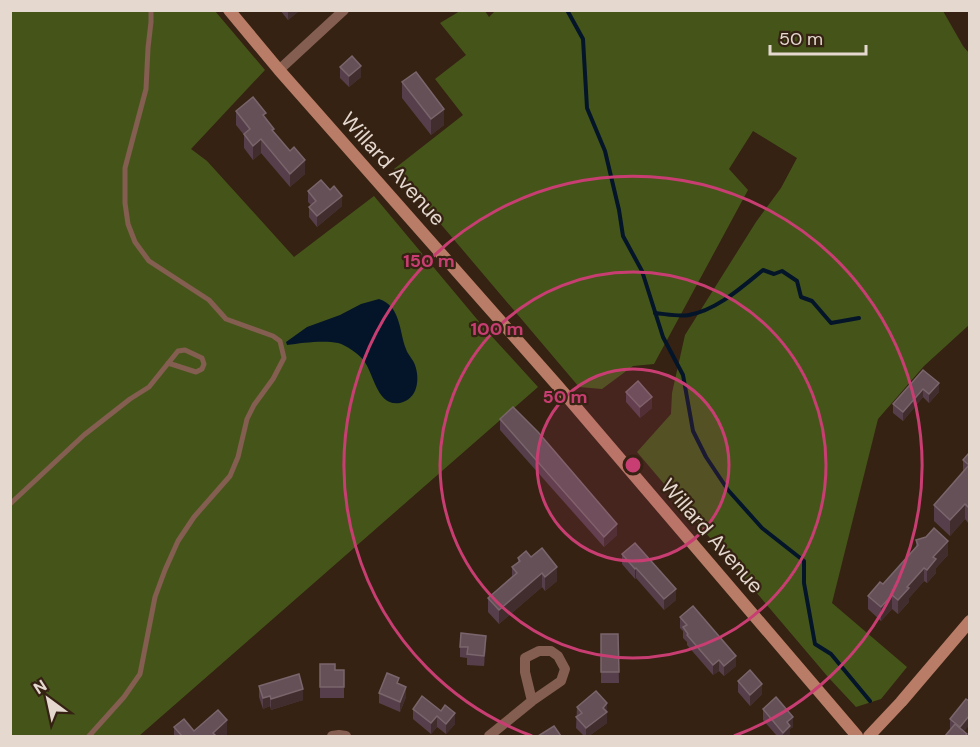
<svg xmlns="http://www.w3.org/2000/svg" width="980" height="747" viewBox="0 0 980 747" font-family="'DM Sans',sans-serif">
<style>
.green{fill:#45551a}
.water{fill:#04152a}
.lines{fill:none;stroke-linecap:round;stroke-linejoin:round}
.stream{stroke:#04152a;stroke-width:4}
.service{stroke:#845e50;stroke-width:5}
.minor{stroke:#845e50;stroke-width:10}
.secondary{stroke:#b97c67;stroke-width:12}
.wall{fill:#563f4a}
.shaded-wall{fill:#422d2e}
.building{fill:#655058;stroke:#79656b;stroke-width:1.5}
.ring{fill:none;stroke:#c93e72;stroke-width:3}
.labels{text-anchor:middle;stroke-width:4.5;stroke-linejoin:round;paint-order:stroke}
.street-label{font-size:21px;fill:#e5d8cf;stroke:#352213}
.centre{fill:#c93e72;stroke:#352213;stroke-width:3}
.ring-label{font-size:18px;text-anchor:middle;font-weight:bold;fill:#c93e72;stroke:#352213;stroke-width:4.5;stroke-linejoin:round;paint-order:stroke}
</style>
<rect width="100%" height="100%" fill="#352213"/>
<g class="green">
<polygon points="10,11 215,11 265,70 191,149 207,161 294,257 374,196 486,330 538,387 139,736 11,736"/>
<polygon points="495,11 943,11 963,46 969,53 969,325 924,366 878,419 832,603 907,667 881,699 856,707 828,677 637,452 671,414 672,393 685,335 756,222 781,188 797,158 753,131 729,169 748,190 654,364 633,366 602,389 579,387 394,169 463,115 435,79 466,55 440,23 460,11 485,11 489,17"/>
</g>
<path class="water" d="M379 299C401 306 399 331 406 349 408 355 413 359 415 365 420 379 418 399 400 403 377 407 374 374 364 361 359 354 346 345 338 343 323 340 302 343 287 345L286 342 307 327 340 315 361 304Z"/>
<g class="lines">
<g class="stream">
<polyline points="567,10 583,39 587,108 605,151 619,210 623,236 642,271 663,337 683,375 693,431 706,457 728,490 762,528 804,561 804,583 815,644 831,654 870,701"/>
<path d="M655 313C666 314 679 317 689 315 717 310 742 287 763 270L774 274 782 271 797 281 801 297 812 301 831 323 859 318"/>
</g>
<g class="service">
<polyline points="10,504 84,435 130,399 149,387 178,351 185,350 202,358 204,364 202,369 196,372 168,363"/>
<polyline points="89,736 124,697 140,674 155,597 165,570 178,541 194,517 230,476 238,457 247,419 254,405 273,379 284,358 280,341 273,336 226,319 209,300 149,261 135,242 128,224 125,203 125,168 146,89 148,48 151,22 151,10"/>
</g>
<g class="minor">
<polyline points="279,70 344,10"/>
<polyline points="332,736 339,735 346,736"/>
<polyline points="489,736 532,701 561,681 565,669 558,656 551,651 539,651 525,658 525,672 532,701"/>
</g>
<g class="secondary">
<polyline points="229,10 279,70 557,385 857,736"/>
<polyline points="869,736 901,702 970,621"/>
</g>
</g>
<g class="wall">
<polygon points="280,10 299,10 299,11 288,20"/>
<polygon points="340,67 361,77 349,87 340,78"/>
<polygon points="402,82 444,125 431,135 402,98"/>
<polygon points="236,111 266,119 274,132 305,174 290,187 261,153 253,160 244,148 244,135 236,125"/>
<polygon points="308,191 342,206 317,227 309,217 309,207 311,205 308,202"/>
<polygon points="923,370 939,392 929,403 923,397 903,421 893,413 893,404"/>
<polygon points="626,392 652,408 640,418 626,402"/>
<polygon points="500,419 617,535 604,547 500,430"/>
<polygon points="969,453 969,524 965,519 950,536 934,521 934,505 963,471 963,460"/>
<polygon points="916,540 948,555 936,568 936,573 927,583 924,581 909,598 909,602 898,614 892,609 881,621 868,609 868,596 883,584 916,548"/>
<polygon points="622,554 676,600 664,610 636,578 635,579 622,564"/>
<polygon points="531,557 557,581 545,591 542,587 499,624 488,612 488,598 512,576 512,567 518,563 518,558"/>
<polygon points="680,617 736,666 724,676 719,671 713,675 687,645 687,642 683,638 683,631 680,628"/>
<polygon points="601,634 618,634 619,683 601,683"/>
<polygon points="486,646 484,666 467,665 467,658 460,657 460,647"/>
<polygon points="320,664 335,670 344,670 344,698 320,698"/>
<polygon points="738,681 762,694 750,706 738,692"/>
<polygon points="399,684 406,697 400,712 379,703 379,693"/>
<polygon points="259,686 303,700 271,710 270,706 263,709 259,697"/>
<polygon points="422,696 455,724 446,734 437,727 431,734 413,719 413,709"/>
<polygon points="966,699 964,732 967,736 950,730 950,719"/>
<polygon points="577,707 607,714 607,723 589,736 584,736 576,728"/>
<polygon points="763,709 793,727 790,729 790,736 777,736 763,720"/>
<polygon points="174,727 194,731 227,735 225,736 174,736"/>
</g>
<g class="shaded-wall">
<polygon points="288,10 299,10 299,11 288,20"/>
<polygon points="361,66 361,77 349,87 349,76"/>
<polygon points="444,109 444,125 431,135 431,119"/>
<polygon points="261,139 261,153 253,160 253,146"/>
<polygon points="305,160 305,174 290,187 290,174"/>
<polygon points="342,196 342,206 317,227 317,216"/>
<polygon points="939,383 939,392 929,403 929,394"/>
<polygon points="923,389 923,397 903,421 903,412"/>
<polygon points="652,397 652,408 640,418 640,407"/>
<polygon points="965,504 965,519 950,536 950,520"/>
<polygon points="617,524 617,535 604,547 604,537"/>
<polygon points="948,541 948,555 936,568 936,573 927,583 927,570 933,557"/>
<polygon points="557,567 557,581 545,591 545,577"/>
<polygon points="636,568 636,578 635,579 635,569"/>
<polygon points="924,568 924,581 909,598 909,602 898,614 898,600 907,587"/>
<polygon points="542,573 542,587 499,624 499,610"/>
<polygon points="676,589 676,600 664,610 664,599"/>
<polygon points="892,595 892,609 881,621 881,607"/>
<polygon points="486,636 486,646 484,666 484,656"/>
<polygon points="736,656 736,666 724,676 724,666"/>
<polygon points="719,660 719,671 713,675 713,665"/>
<polygon points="762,684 762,694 750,706 750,695"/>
<polygon points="406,687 406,697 400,712 400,702"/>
<polygon points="303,689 303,700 271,710 271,699"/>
<polygon points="270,696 270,706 263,709 263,698"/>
<polygon points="607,703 607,723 589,736 586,736 586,728 603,708"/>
<polygon points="455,713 455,724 446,734 446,724"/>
<polygon points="437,716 437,727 431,734 431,723"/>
<polygon points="969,716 969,726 960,736 960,727"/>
<polygon points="793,717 793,727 790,729 790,736 783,736 783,733 787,722"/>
<polygon points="227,720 227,735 225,736 213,736 213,733"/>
</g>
<g class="building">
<polygon points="352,56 361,66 349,76 340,67"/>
<polygon points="416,72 444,109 431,119 402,82"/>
<polygon points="253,97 266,113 263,115 274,129 272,130 290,151 294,147 305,160 290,174 261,139 253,146 244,134 250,129 236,111"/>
<polygon points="321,180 330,190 334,186 342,196 317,216 309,207 316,201 308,191"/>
<polygon points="923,370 939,383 929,394 923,389 903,412 893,404"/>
<polygon points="638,381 652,397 640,407 626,392"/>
<polygon points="513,407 538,432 617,524 604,537 500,419"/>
<polygon points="969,453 969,508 965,504 950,520 934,505 969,465 963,460"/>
<polygon points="934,528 948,541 933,557 936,559 927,570 924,568 907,587 909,588 898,600 892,595 881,607 868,596 880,582 883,584 918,545 916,540 926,537"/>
<polygon points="635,543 676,589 664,599 636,568 635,569 622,554"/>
<polygon points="542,548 557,567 545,577 542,573 499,610 488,598 517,573 512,567 520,561 518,558 526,551 531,557"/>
<polygon points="693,606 736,656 724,666 719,660 713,665 687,635 688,634 683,627 687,625 680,617"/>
<polygon points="461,633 486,636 484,656 467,654 468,647 460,647"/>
<polygon points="601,634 618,634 619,672 601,672"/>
<polygon points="320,664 335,664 335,670 344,670 344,687 320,687"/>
<polygon points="750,670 762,684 750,695 738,681"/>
<polygon points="387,673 399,678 397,683 406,687 400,702 379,693"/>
<polygon points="299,674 303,689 271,699 270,696 263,698 259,686"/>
<polygon points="596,691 607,703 603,708 607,712 586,728 576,717 582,713 577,707"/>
<polygon points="422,696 441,711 445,705 455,713 446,724 437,716 431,723 413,709"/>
<polygon points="776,697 793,717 787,722 790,726 783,733 763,709"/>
<polygon points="966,699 969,701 969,716 960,727 950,719"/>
<polygon points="218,710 227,720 213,733 216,736 182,736 174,727 184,719 194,731"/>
<polygon points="955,724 967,734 965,736 945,736"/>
<polygon points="554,726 561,736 538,736"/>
</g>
<circle cx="633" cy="465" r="96" fill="#c93e72" fill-opacity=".12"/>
<g class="ring">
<circle cx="633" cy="465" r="96"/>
<circle cx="633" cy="465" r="193"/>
<path d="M532 736A289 289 0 1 1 734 736"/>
</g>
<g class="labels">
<g class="street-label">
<text transform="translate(393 169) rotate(48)" y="7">Willard Avenue</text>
<text transform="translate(712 536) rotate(49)" y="7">Willard Avenue</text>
</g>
</g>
<circle cx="633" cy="465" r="9" class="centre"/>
<g class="ring-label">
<text x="429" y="267">150 m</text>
<text x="497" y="335">100 m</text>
<text x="565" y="403">50 m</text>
</g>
<rect width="980" height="747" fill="none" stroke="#e5d8cf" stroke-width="24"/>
<g transform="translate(48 699) rotate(327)" stroke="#352213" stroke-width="4.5" paint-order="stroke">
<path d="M0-4.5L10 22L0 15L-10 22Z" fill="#e5d8cf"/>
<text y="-9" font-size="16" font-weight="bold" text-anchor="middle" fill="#e5d8cf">N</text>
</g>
<path d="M770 45v9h96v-9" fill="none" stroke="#e5d8cf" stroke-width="3"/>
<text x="779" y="45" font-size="18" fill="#e5d8cf" stroke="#352213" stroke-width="4.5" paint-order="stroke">50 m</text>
</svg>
